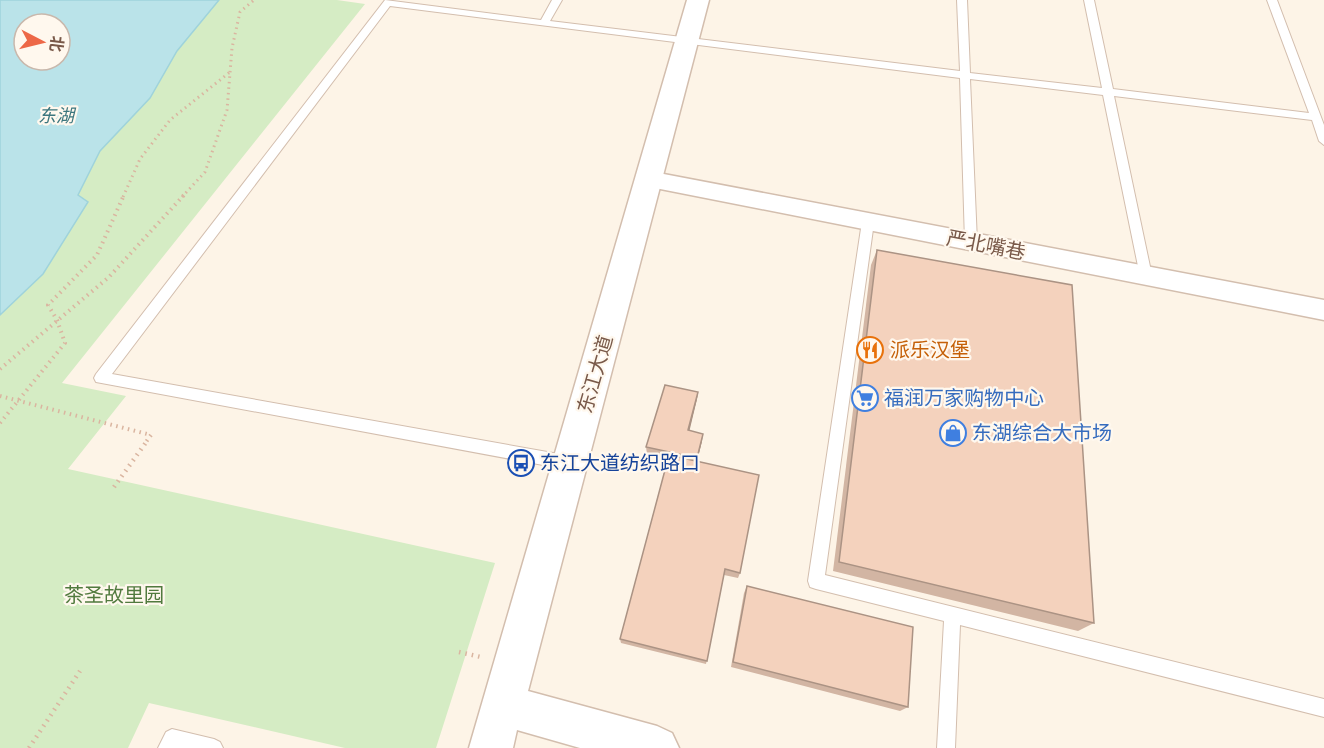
<svg xmlns="http://www.w3.org/2000/svg" width="1324" height="748" viewBox="0 0 1324 748" font-family="Manrope,'Noto Sans SC',sans-serif">
<style>
.green{fill:#d5ecc4;fill-rule:evenodd}
.water{fill:#bae3e9;stroke:#9fd3db;stroke-width:1.5;fill-rule:evenodd}
.lines{fill:none;stroke-linecap:round;stroke-linejoin:round}
.service-casing{stroke:#d3beae;stroke-width:2}
.minor-casing{stroke:#d3beae;stroke-width:3}
.tertiary-casing{stroke:#d3beae;stroke-width:3}
.path-far2{stroke:#dab5a0;stroke-width:3;stroke-dasharray:1.5 4;stroke-linecap:butt}
.path-far1{stroke:#dab5a0;stroke-width:4;stroke-dasharray:1.5 4.5;stroke-linecap:butt}
.path{stroke:#dab5a0;stroke-width:4.5;stroke-dasharray:1.5 5;stroke-linecap:butt}
.service{fill:#fff;fill-rule:evenodd}
.minor{fill:#fff;fill-rule:evenodd}
.tertiary{fill:#fff;fill-rule:evenodd}
.wall{fill:#d2b5a3}
.shaded-wall{fill:#ab9384}
.building{fill:#f4d2bd;stroke:#ab9384;stroke-width:1.5}
.labels{text-anchor:middle;stroke-width:4.5;stroke-linejoin:round;paint-order:stroke}
.far-water-label{font-size:18px;font-style:italic;fill:#3c767e;stroke:#fff8ee}
.street-label{font-size:20px;fill:#795949;stroke:#fff8ee}
.food-label{font-size:20px;fill:#c56008;stroke:#fff8ee;text-anchor:start}
.shop-label{font-size:20px;fill:#366cbe;stroke:#fff8ee;text-anchor:start}
.transit-label{font-size:20px;fill:#164399;stroke:#fff8ee;text-anchor:start}
.park-label{font-size:20px;fill:#517a3e;stroke:#fff8ee}
</style>
<rect width="100%" height="100%" fill="#fdf4e7"/>
<path class="green" d="M0 0H337L365 4 62 383 126 396 68 469 495 563 436 748H345L149 703 128 748H0ZM24 24H60V60H24Z"/>
<path class="water" d="M0 0H219L177 51 150 98 100 151 78 195 88 202 43 274 0 315ZM24 24H60V60H24Z"/>
<g class="lines">
<defs>
<g id="service">
<polygon points="385,0 541,20 552,0 562,0 550,21 960,71 957,0 967,0 970,73 1102,88 1084,0 1094,0 1113,89 1309,113 1267,0 1277,0 1324,125 1324,145 1319,141 1312,120 1114,96 1152,276 1146,281 1140,276 1103,95 970,79 977,242 971,246 965,242 960,78 390,6 112,374 570,456 575,458 577,463 575,468 570,470 96,382 94,378 96,374"/>
<polygon points="868,218 874,222 825,575 1324,699 1324,717 960,625 955,748 937,748 944,621 816,589 810,587 808,581 862,222"/>
<polygon points="172,729 214,739 220,742 223,748 158,748 166,732"/>
</g>
<polygon id="minor" points="648,171 1324,300 1324,320 640,185 637,179 640,173"/>
<polygon id="tertiary" points="687,0 709,0 528,691 657,726 672,733 679,748 580,748 517,730 513,748 469,748"/>
</defs>
<use href="#service" class="service-casing"/>
<use href="#minor" class="minor-casing"/>
<use href="#tertiary" class="tertiary-casing"/>
<g class="path-far2">
<polyline points="123,197 140,159 170,120 230,72"/>
<polyline points="182,197 205,172 227,110 232,48 240,12 254,0"/>
</g>
<g class="path-far1">
<polyline points="0,369 109,277 184,195"/>
<polyline points="0,396 151,435 146,442"/>
<polyline points="0,423 65,343 57,320 48,305 97,255 124,195"/>
</g>
<g class="path">
<polyline points="114,487 147,441"/>
<polyline points="459,652 481,657"/>
<polyline points="29,748 80,671"/>
</g>
<use href="#service" class="service"/>
<use href="#minor" class="minor"/>
<use href="#tertiary" class="tertiary"/>
</g>
<g class="wall">
<polygon points="877,250 1094,623 1078,631 833,571 871,265"/>
<polygon points="698,392 697,399 689,430 702,441 697,461 740,573 738,578 724,575 706,664 621,643 620,639 668,458 647,454 646,447"/>
<polygon points="747,586 908,707 900,711 731,667 744,593"/>
</g>
<g class="shaded-wall">
<polygon points="698,392 697,399 688,437 688,430"/>
<polygon points="703,434 702,441 696,465 697,458"/>
</g>
<g class="building">
<polygon points="877,250 1072,285 1094,623 839,562"/>
<polygon points="665,385 698,392 688,430 703,434 697,458 646,447"/>
<polygon points="669,455 759,475 740,573 725,569 707,661 620,639"/>
<polygon points="747,586 913,627 908,707 733,662"/>
</g>
<defs>
<symbol id="restaurant-ring" viewBox="-11 -11 22 22"><circle r="9.5" fill="#fff8ee" stroke="#e8710a" stroke-width="1.5"/><path d="M-5-6h1v4h1v-4h1v4h1v-4h1v5L-1.5 .5V6h-2V.5L-5-1ZM5-6V6H3V1.5H1.5Q1.5-4 5-6Z" fill="#e8710a"/></symbol>
<symbol id="supermarket-ring" viewBox="-11 -11 22 22"><circle r="9.5" fill="#fff8ee" stroke="#3f7fe0" stroke-width="1.5"/><path d="M-6-5.5h2.5l.6 2H6L4.5 2H-2.5L-4.4-4H-6ZM-1.5 3.2a1.3 1.3 0 1 0 .1 0ZM3 3.2a1.3 1.3 0 1 0 .1 0Z" fill="#3f7fe0"/></symbol>
<symbol id="shop-ring" viewBox="-11 -11 22 22"><circle r="9.5" fill="#fff8ee" stroke="#3f7fe0" stroke-width="1.5"/><path d="M-5-2.5h2.3a2.7 3.5 0 0 1 5.4 0H5L5.5 6h-11ZM-1.5-2.5h3a1.5 2.3 0 0 0-3 0Z" fill="#3f7fe0"/></symbol>
<symbol id="bus-ring" viewBox="-11 -11 22 22"><circle r="9.5" fill="#fff8ee" stroke="#1a4fb4" stroke-width="1.5"/><path d="M-5-6H5V4H4V6H2V4H-2V6H-4V4H-5ZM-3.5-4V0h7V-4ZM-3.5 1.2v1.5H-2V1.2ZM2 1.2v1.5H3.5V1.2Z" fill="#1a4fb4"/></symbol>
</defs>
<g fill-rule="evenodd">
<use href="#restaurant-ring" x="855" y="335" width="30" height="30"/>
<use href="#supermarket-ring" x="850" y="383" width="30" height="30"/>
<use href="#shop-ring" x="938" y="418" width="30" height="30"/>
<use href="#bus-ring" x="506" y="448" width="30" height="30"/>
</g>
<g class="labels">
<g class="far-water-label">
<text x="56" y="122">东湖</text>
</g>
<g class="street-label">
<text transform="translate(986 245) rotate(11)" y="7">严北嘴巷</text>
<text transform="translate(595 374) rotate(-74)" y="7">东江大道</text>
</g>
<g class="food-label">
<text x="890" y="357">派乐汉堡</text>
</g>
<g class="shop-label">
<text x="884" y="405">福润万家购物中心</text>
<text x="972" y="440">东湖综合大市场</text>
</g>
<g class="transit-label">
<text x="540" y="470">东江大道纺织路口</text>
</g>
<g class="park-label">
<text x="114" y="602">茶圣故里园</text>
</g>
</g>
<g transform="translate(42 42) rotate(97)"><circle r="28" fill="#fff8ee" stroke="#c9b8ac" stroke-width="1.5"/>
<path d="M0-4.5L10 22L0 15L-10 22Z" fill="#ed6847"/>
<text y="-9" font-size="16" font-weight="bold" text-anchor="middle" fill="#795949">北</text>
</g>
</svg>
